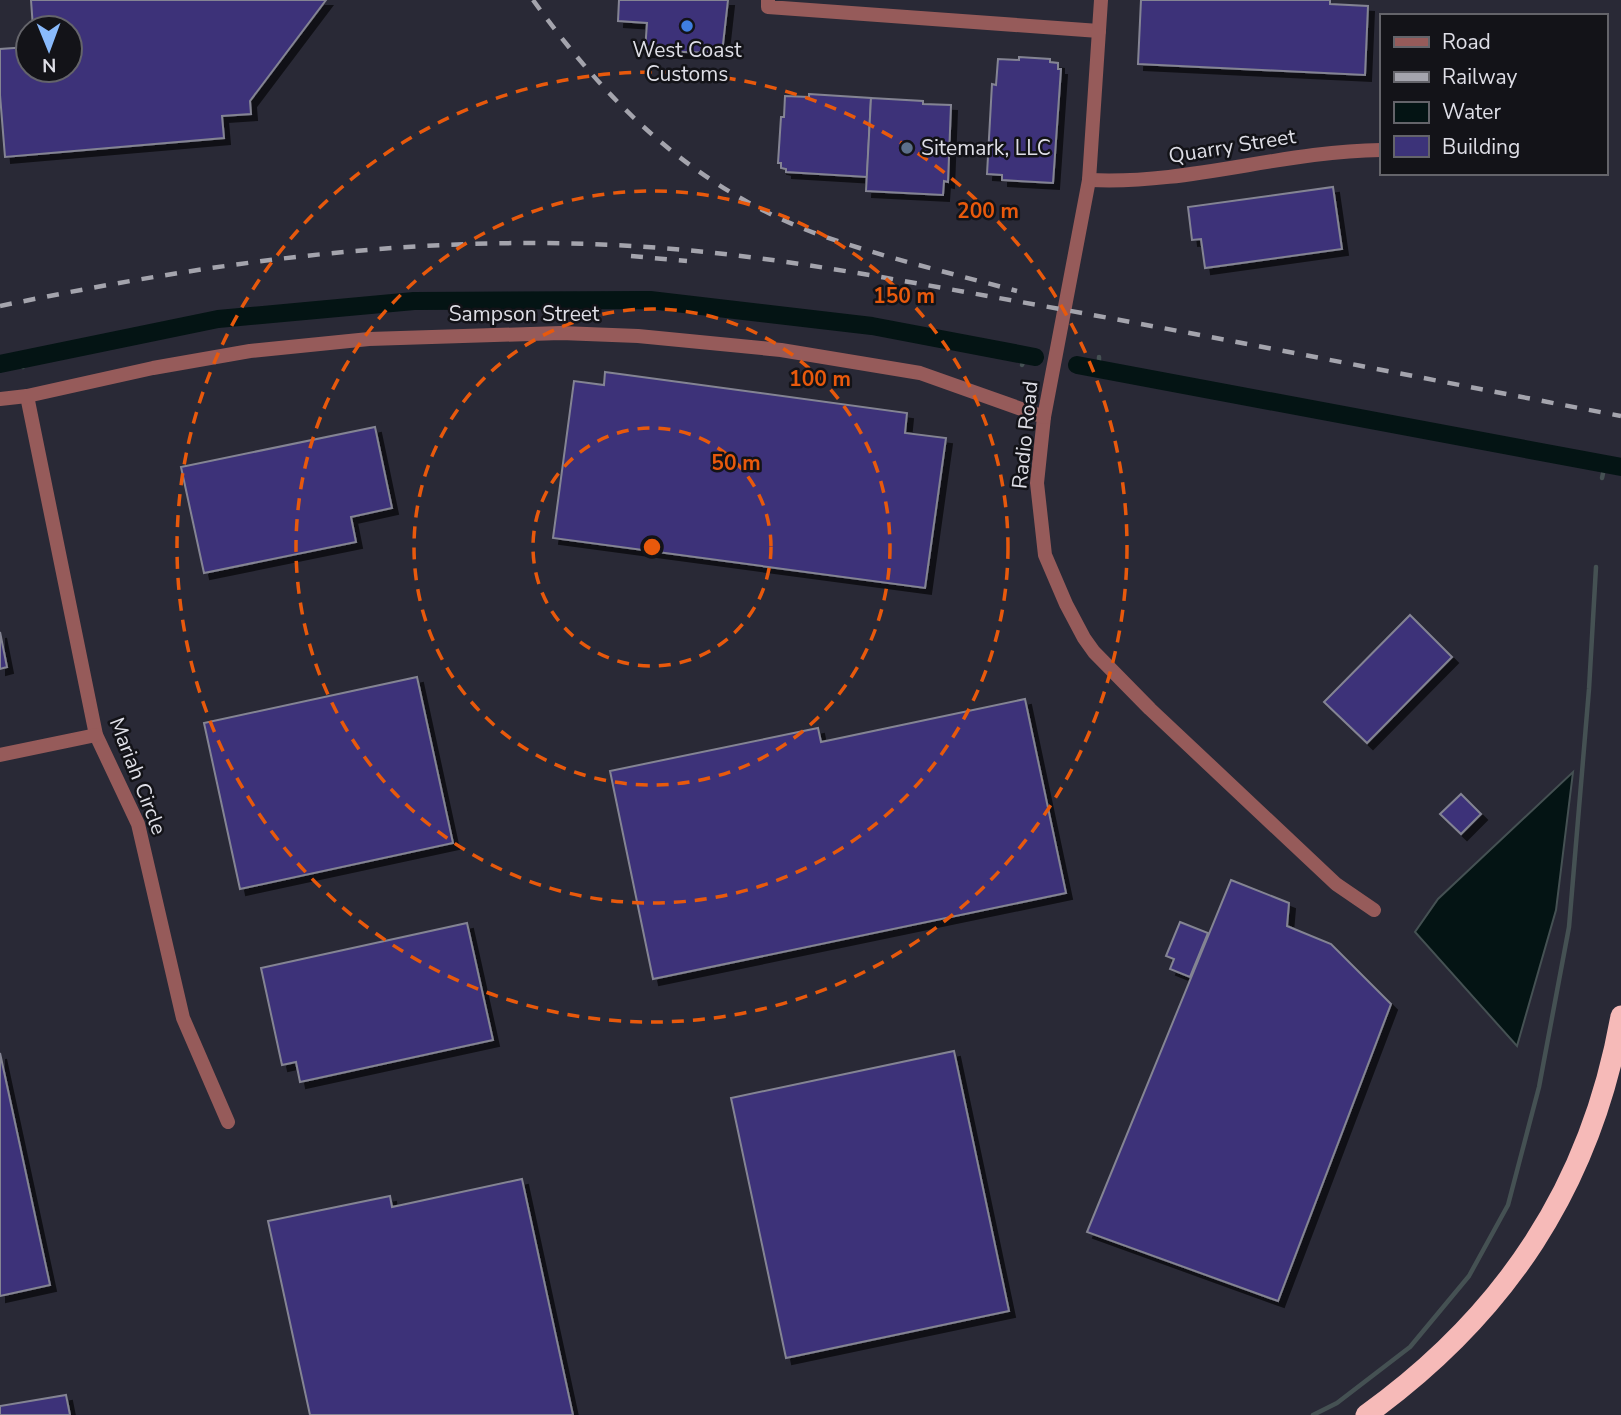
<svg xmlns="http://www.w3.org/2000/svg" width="1621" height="1415" viewBox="0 0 1621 1415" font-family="'Nunito Sans',sans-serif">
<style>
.water{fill:#041414;stroke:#455153;stroke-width:2}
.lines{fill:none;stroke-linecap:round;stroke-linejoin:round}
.stream{stroke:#455153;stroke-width:4.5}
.canal{stroke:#041414;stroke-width:18}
.building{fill:#3c3379;stroke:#848493;stroke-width:2;filter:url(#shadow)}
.minor{stroke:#965b5a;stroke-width:14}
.tertiary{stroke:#965b5a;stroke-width:14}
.motorway{stroke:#f6bab8;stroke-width:21}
.rail{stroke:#a4a4ad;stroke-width:4.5;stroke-dasharray:12 12;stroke-linecap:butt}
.ring{fill:none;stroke:#e8590c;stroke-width:3.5;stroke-dasharray:12 9}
.shop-dot{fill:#3f7fe0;stroke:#131318;stroke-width:2.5}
.service-dot{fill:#5c6f8a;stroke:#131318;stroke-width:2.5}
.labels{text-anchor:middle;stroke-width:5;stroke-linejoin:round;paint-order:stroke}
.poi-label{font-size:21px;fill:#dedee6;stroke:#131318}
.street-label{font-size:21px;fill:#dedee6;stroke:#131318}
.centre{fill:#e8590c;stroke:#131318;stroke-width:3.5}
.ring-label{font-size:21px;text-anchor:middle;font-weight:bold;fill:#e8590c;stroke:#131318;stroke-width:5;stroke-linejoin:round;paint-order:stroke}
</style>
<defs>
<filter id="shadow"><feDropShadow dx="6" dy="6" stdDeviation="0" flood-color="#0009"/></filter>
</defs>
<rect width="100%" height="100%" fill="#292936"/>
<polygon class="water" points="1573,772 1556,910 1517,1046 1415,932 1438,899"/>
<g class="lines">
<g class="stream">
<polyline points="464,301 464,306"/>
<polyline points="20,360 23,367"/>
<polyline points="1099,364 1099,357"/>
<polyline points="1022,365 1026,355"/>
<polyline points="1602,478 1605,464"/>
<polyline points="1313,1415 1337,1403 1410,1347 1469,1276 1508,1205 1539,1087 1569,927 1589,689 1596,567"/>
</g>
<g class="canal">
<polyline points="0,364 218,319 414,301 650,300 872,326 1035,357"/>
<polyline points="1077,365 1621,467"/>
</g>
</g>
<g class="building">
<polygon points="31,0 326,0 250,101 251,114 222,116 224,138 5,157 0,95 0,49 28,47 28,70 70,70 70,28 33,28"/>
<polygon points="619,0 728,0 722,53 645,51 647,23 618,21"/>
<polygon points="1141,0 1330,0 1330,4 1368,6 1365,75 1138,64"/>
<polygon points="1019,57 1050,59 1050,62 1058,63 1058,69 1061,69 1053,183 1002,180 1002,175 987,174 992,84 996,85 998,59 1019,60"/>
<polygon points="809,94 871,98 867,177 786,172 786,169 781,168 781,163 778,163 781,117 784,117 785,96 809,97"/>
<polygon points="871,98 923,101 923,104 951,105 948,182 944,181 943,195 866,191"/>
<polygon points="1333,187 1342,249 1205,268 1201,239 1192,240 1188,207"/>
<polygon points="605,372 907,413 905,433 946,438 925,588 553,538 574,381 604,385"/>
<polygon points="375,427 392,508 351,517 356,542 204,573 181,467"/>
<polygon points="1410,615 1452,657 1367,743 1324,702"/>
<polygon points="0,632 7,667 0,669"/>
<polygon points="417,677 453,843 240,889 204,723"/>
<polygon points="1025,699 1066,893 653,979 610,771 818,728 821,742"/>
<polygon points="1461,794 1481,814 1461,834 1440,814"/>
<polygon points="1231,880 1289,903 1287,926 1331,944 1391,1004 1278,1301 1087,1232"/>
<polygon points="1180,922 1208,933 1190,977 1170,969 1174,959 1166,956"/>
<polygon points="467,923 493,1040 300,1082 296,1062 282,1065 261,968"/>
<polygon points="954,1051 1009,1311 786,1358 731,1098"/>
<polygon points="0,1053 50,1285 0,1296"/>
<polygon points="522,1179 573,1415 310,1415 268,1221 390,1196 392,1207"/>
<polygon points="66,1395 70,1415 0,1415 0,1406"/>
</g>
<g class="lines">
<g class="minor">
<polyline points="768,0 768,7 1099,31"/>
<path d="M1089 180C1189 185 1282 151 1381 150"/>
<polyline points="27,396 96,735 138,824 183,1018 228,1122"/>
<polyline points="1044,417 1037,483 1045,555 1066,604 1084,638 1094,652 1150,709 1336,884 1374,910"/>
<polyline points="0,755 96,735"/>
</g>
<polyline class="tertiary" points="0,399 27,396 153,368 250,351 369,339 561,333 638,336 781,350 920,373 1044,417 1089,180 1101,0"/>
<path class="motorway" d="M1366 1415C1505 1315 1591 1186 1621 1016"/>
<g class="rail">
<path d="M533 0C608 104 694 188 817 234 882 257 950 273 1017 291"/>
<polyline points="631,256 687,261"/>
<path d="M0 306C202 264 406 235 613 245 751 251 886 278 1021 302 1222 338 1421 378 1621 416"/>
</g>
</g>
<g class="ring">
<circle cx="652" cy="547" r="119"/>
<circle cx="652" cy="547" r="238"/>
<circle cx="652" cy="547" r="356"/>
<circle cx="652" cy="547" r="475"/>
</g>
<circle class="shop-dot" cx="687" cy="26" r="7"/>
<circle class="service-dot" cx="907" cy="148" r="7"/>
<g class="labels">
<g class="poi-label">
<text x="687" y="57">West Coast<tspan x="687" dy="24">Customs</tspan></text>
<text x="921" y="155" text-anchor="start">Sitemark, LLC</text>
</g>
<g class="street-label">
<text transform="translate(1232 146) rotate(-9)" y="7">Quarry Street</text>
<text x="524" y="321">Sampson Street</text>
<text transform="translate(1025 435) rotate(-84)" y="7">Radio Road</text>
<text transform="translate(138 776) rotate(69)" y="7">Mariah Circle</text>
</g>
</g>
<circle cx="652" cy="547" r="10" class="centre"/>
<g class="ring-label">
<text x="988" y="218">200 m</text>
<text x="904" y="303">150 m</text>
<text x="820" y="386">100 m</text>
<text x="736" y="470">50 m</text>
</g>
<rect x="1380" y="14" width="228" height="161" fill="#131318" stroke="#64646a" stroke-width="2"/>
<rect x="1394" y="37" width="35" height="10" fill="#965b5a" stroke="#64646a" stroke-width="2"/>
<text x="1442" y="49" font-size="21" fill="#dedee6">Road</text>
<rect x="1394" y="72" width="35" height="10" fill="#a4a4ad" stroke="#64646a" stroke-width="2"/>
<text x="1442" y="84" font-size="21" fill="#dedee6">Railway</text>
<rect x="1394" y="102" width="35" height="21" fill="#041414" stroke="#64646a" stroke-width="2"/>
<text x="1442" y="119" font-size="21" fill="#dedee6">Water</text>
<rect x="1394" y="136" width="35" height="21" fill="#3c3379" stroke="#64646a" stroke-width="2"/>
<text x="1442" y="154" font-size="21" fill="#dedee6">Building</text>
<g transform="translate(49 49) rotate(179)"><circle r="33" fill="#131318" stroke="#64646a" stroke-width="2"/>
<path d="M0-5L12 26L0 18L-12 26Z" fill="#89bafc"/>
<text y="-10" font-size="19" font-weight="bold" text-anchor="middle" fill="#dedee6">N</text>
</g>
</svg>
